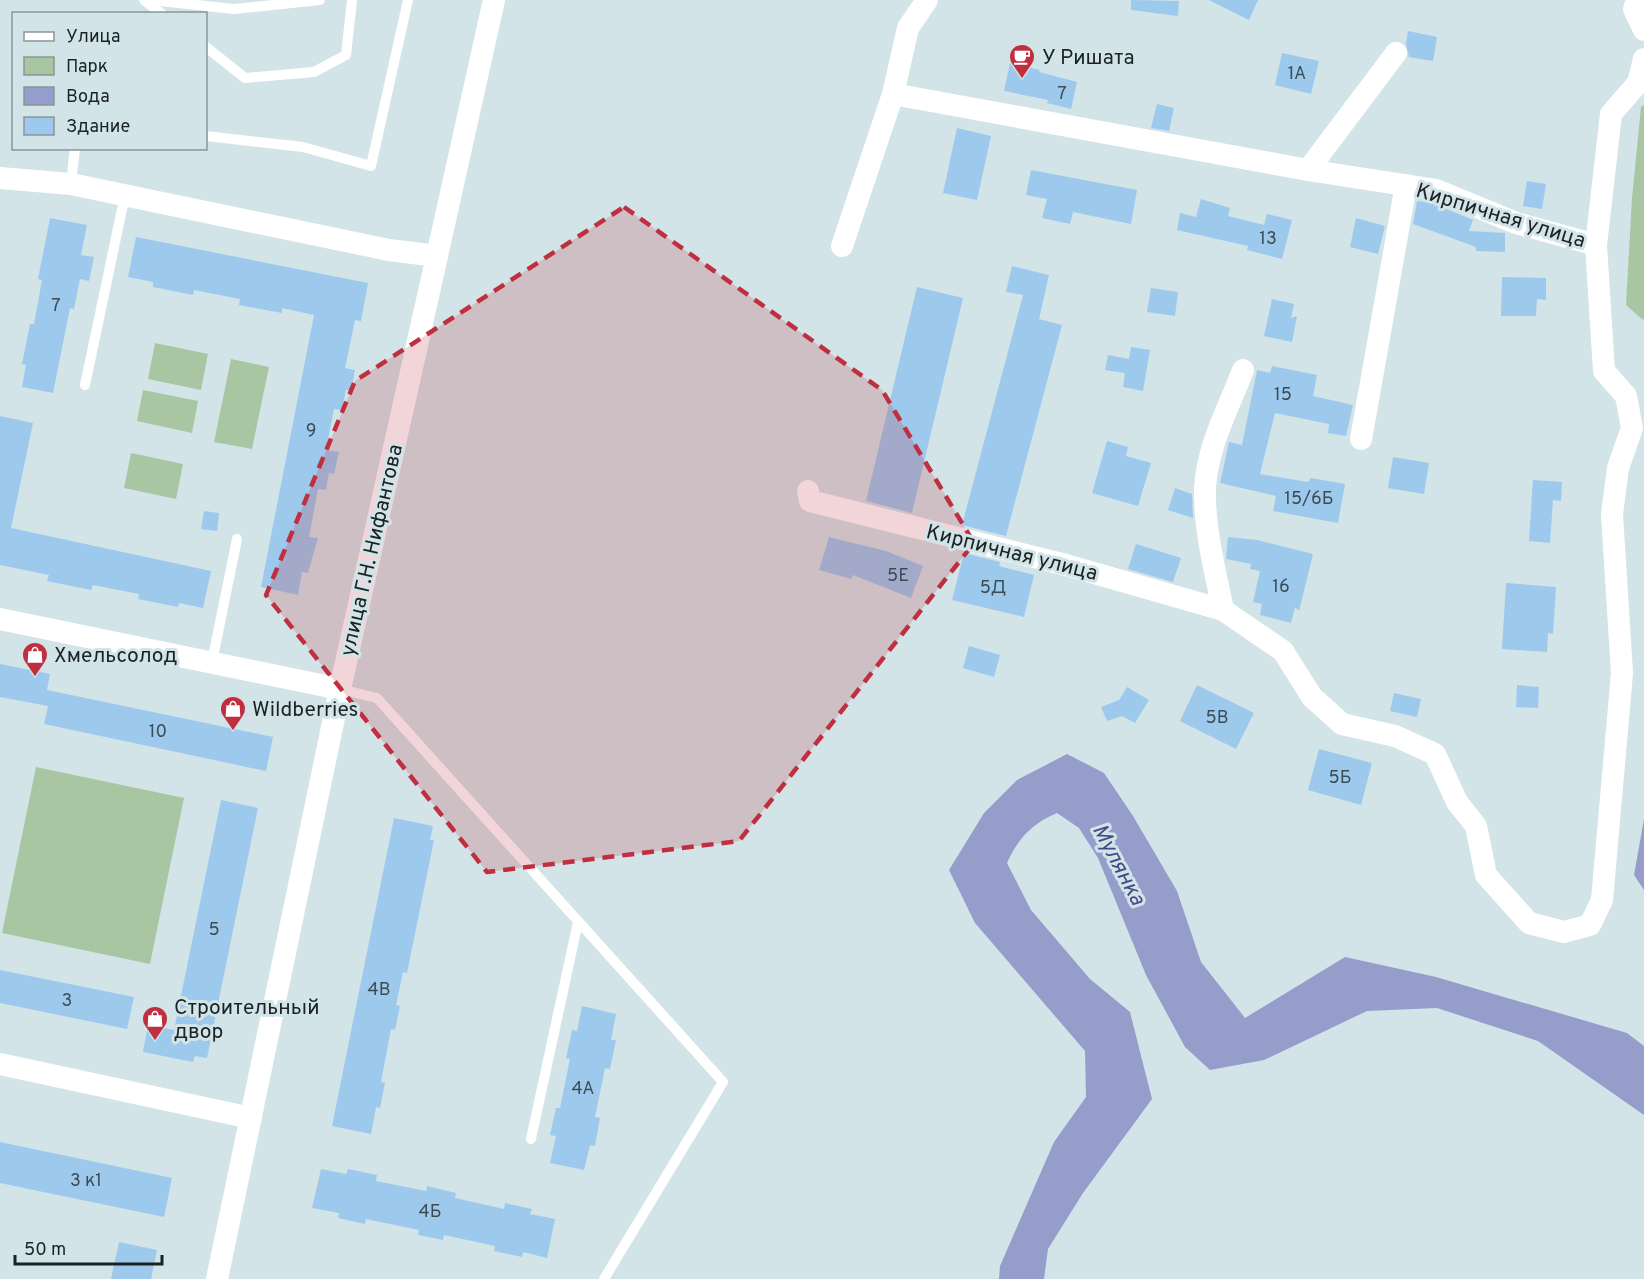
<svg xmlns="http://www.w3.org/2000/svg" width="1644" height="1279" viewBox="0 0 1644 1279" font-family="Overpass,sans-serif">
<style>
.green{fill:#a9c6a3}
.water{fill:#969dcb}
.building{fill:#9dc9ec}
.lines{fill:none;stroke-linecap:round;stroke-linejoin:round}
.lane{stroke:#fff;stroke-width:10}
.street{stroke:#fff;stroke-width:22}
.marked{fill:#bf2f3f;fill-opacity:0.2;stroke:#bf2f3f;stroke-width:4.5;stroke-dasharray:12 8;stroke-linejoin:round}
.labels{text-anchor:middle;stroke-width:6;stroke-linejoin:round;paint-order:stroke}
.number-label{font-size:18px;fill:#3c4c55}
.poi-label{font-size:21px;fill:#1b2223;stroke:#d2e4e7;text-anchor:start}
.street-label{font-size:21px;fill:#1b2223;stroke:#d2e4e7}
.water-label{font-size:22px;font-style:italic;fill:#444a85;stroke:#d2e4e7}
</style>
<rect width="100%" height="100%" fill="#d2e4e7"/>
<g class="green">
<polygon points="1644,105 1644,318 1643,320 1626,305 1632,198 1641,107"/>
<polygon points="155,343 208,354 201,390 148,379"/>
<polygon points="231,359 269,367 252,449 214,442"/>
<polygon points="143,390 198,401 192,433 137,421"/>
<polygon points="131,453 183,464 176,499 124,488"/>
<polygon points="36,767 184,798 150,964 2,933"/>
</g>
<g class="water">
<path d="M1067 754 1104 773 1133 816 1177 891 1201 962 1245 1018 1345 957 1436 977 1627 1033 1644 1046V1115L1538 1041 1437 1008 1367 1011 1264 1060 1210 1070 1185 1047 1146 975 1098 858 1079 828 1057 813C1031 824 1018 839 1007 863L1031 910 1090 979 1130 1012 1152 1099 1083 1193 1048 1249 1044 1279H999L1000 1266 1054 1142 1086 1097 1085 1051 975 923 949 870 984 813 1017 780Z"/>
<polygon points="1644,819 1644,890 1634,875"/>
</g>
<g class="building">
<polygon points="1131,0 1179,1 1178,16 1131,10"/>
<polygon points="1209,0 1258,0 1249,20"/>
<polygon points="1408,31 1437,37 1433,61 1409,57 1406,44"/>
<polygon points="1282,53 1319,61 1311,94 1275,85"/>
<polygon points="1010,63 1040,70 1039,72 1077,82 1071,109 1047,103 1048,100 1004,91"/>
<polygon points="1157,104 1174,108 1169,131 1151,128"/>
<polygon points="957,128 991,136 977,200 943,193"/>
<polygon points="1031,170 1137,190 1131,224 1073,212 1070,224 1042,218 1047,199 1026,195"/>
<polygon points="1527,181 1546,184 1542,209 1523,206"/>
<polygon points="1201,199 1230,208 1228,216 1264,225 1267,214 1292,220 1282,259 1247,250 1248,246 1177,230 1180,213 1196,217"/>
<polygon points="1417,201 1432,203 1473,220 1469,231 1505,233 1505,252 1476,251 1476,247 1413,224"/>
<polygon points="50,218 87,225 81,255 94,257 89,281 80,279 74,309 70,308 53,393 22,387 26,365 22,364 30,324 34,324 42,280 38,279"/>
<polygon points="1356,218 1385,226 1378,254 1350,247"/>
<polygon points="136,237 368,283 361,321 355,320 345,368 355,370 351,390 346,390 342,410 334,409 326,450 339,452 334,474 329,473 326,490 318,489 309,537 318,538 308,573 302,572 298,595 261,587 314,315 282,308 282,313 239,305 240,299 194,290 193,295 153,287 153,282 128,277"/>
<polygon points="1012,266 1049,275 1039,319 1062,325 1006,536 962,525 1023,295 1006,292"/>
<polygon points="1502,277 1546,278 1546,300 1537,299 1536,316 1501,316"/>
<polygon points="917,287 963,298 912,513 866,501"/>
<polygon points="1151,288 1178,292 1175,316 1147,312"/>
<polygon points="1272,299 1294,304 1291,318 1297,316 1292,342 1264,336"/>
<polygon points="1131,347 1150,350 1143,391 1123,387 1125,373 1105,370 1108,355 1129,359"/>
<polygon points="1272,366 1317,375 1313,396 1353,405 1346,436 1328,433 1329,424 1275,413 1260,474 1308,482 1311,478 1345,484 1338,523 1273,511 1276,496 1220,483 1229,442 1242,445 1257,370 1270,373"/>
<polygon points="0,416 33,423 11,528 211,571 203,608 179,603 178,607 138,599 139,594 93,585 91,590 47,581 49,575 0,565"/>
<polygon points="1107,441 1128,447 1126,456 1151,463 1138,506 1092,493"/>
<polygon points="1393,457 1429,463 1424,494 1388,488"/>
<polygon points="1533,480 1562,482 1561,501 1553,500 1550,543 1529,541"/>
<polygon points="1175,488 1192,494 1193,518 1168,510"/>
<polygon points="204,511 219,513 217,531 201,529"/>
<polygon points="829,537 886,551 923,566 911,598 853,575 851,579 819,570"/>
<polygon points="1228,537 1257,540 1313,554 1299,611 1295,607 1291,623 1260,615 1262,604 1253,602 1260,571 1250,569 1251,564 1226,559"/>
<polygon points="1136,544 1181,558 1173,582 1128,569"/>
<polygon points="964,553 1000,562 999,566 1034,575 1024,617 952,600"/>
<polygon points="1506,583 1556,587 1553,634 1548,633 1547,652 1502,649"/>
<polygon points="969,646 1000,655 994,677 963,668"/>
<polygon points="0,664 50,674 47,690 273,737 266,771 44,724 48,706 0,697"/>
<polygon points="1197,685 1254,713 1236,749 1180,721"/>
<polygon points="1517,685 1539,687 1538,708 1516,707"/>
<polygon points="1127,687 1149,700 1135,723 1122,716 1107,721 1101,707 1119,700"/>
<polygon points="1394,693 1421,699 1417,717 1390,711"/>
<polygon points="1319,749 1372,763 1361,805 1308,790"/>
<polygon points="221,800 258,808 207,1058 195,1056 193,1062 143,1052 148,1025 174,1030"/>
<polygon points="394,818 433,826 430,840 434,840 407,973 403,972 396,1005 400,1006 395,1030 391,1029 381,1082 385,1083 380,1108 376,1107 371,1134 332,1126"/>
<polygon points="0,970 134,997 127,1029 0,1003"/>
<polygon points="582,1006 616,1014 611,1040 616,1040 610,1069 605,1068 595,1117 600,1118 595,1146 590,1145 584,1170 550,1163 556,1136 550,1135 556,1108 560,1108 570,1059 566,1058 572,1030 577,1031"/>
<polygon points="0,1142 172,1178 164,1217 0,1183"/>
<polygon points="321,1169 346,1174 348,1169 377,1175 376,1181 426,1191 427,1186 456,1193 455,1198 504,1209 505,1203 532,1209 530,1214 555,1219 547,1258 523,1252 522,1257 494,1251 495,1246 444,1235 443,1240 418,1235 419,1230 366,1219 365,1224 338,1218 339,1213 312,1208"/>
<polygon points="119,1242 157,1250 151,1279 111,1279"/>
</g>
<g class="lines">
<g class="lane">
<polyline points="144,0 162,14"/>
<polyline points="151,0 234,9 320,0"/>
<polyline points="206,47 245,78 314,72 346,55 352,0"/>
<polyline points="206,136 303,147 371,166 408,0"/>
<polyline points="71,184 75,148"/>
<polyline points="85,385 125,195"/>
<polyline points="212,662 237,539"/>
<polyline points="340,689 377,698 723,1082 604,1279"/>
<polyline points="531,1139 578,922"/>
</g>
<g class="street">
<polyline points="1637,0 1634,9 1644,30"/>
<polyline points="893,94 1308,170 1436,190 1516,223 1596,245"/>
<polyline points="1308,170 1396,53"/>
<polyline points="0,178 71,184 389,250 437,256 340,689 217,1279"/>
<polyline points="842,246 893,94 908,28 927,0"/>
<polyline points="437,256 494,0"/>
<polyline points="1361,439 1406,185"/>
<polyline points="808,491 810,501 1066,565 1223,610 1283,651 1312,697 1342,724 1395,736 1435,754 1457,802 1476,826 1486,875 1529,923 1564,932 1590,925 1602,900 1622,673 1612,514 1618,468 1632,428 1626,396 1604,371 1596,245 1611,114 1638,83 1644,59"/>
<path d="M1223 610C1215 570 1204 529 1205 488 1207 447 1229 407 1243 370"/>
<polyline points="0,619 340,689"/>
<polyline points="0,1064 251,1118"/>
</g>
</g>
<path class="marked" d="M624 207 882 390 974 543 739 841 487 872 266 595 355 381Z"/>
<defs>
<symbol id="cafe-pin" viewBox="-11 -11 22 30"><path d="M0 17L-7.5 6A9.5 9.5 0 1 1 7.5 6Z" fill="#bf2f3f" stroke="#d2e4e7"/><path d="M-5.5-4.5H6V0H3Q3 3.5 0 3.5H-2.5Q-5.5 3.5-5.5 0ZM3-3.2v2h1.7v-2ZM-6 4.5H4V6H-6Z" fill="#fff"/></symbol>
<symbol id="shop-pin" viewBox="-11 -11 22 30"><path d="M0 17L-7.5 6A9.5 9.5 0 1 1 7.5 6Z" fill="#bf2f3f" stroke="#d2e4e7"/><path d="M-5-2.5h2.3a2.7 3.5 0 0 1 5.4 0H5L5.5 6h-11ZM-1.5-2.5h3a1.5 2.3 0 0 0-3 0Z" fill="#fff"/></symbol>
</defs>
<g fill-rule="evenodd">
<use href="#cafe-pin" x="1007" y="42" width="30" height="40"/>
<use href="#shop-pin" x="20" y="640" width="30" height="40"/>
<use href="#shop-pin" x="218" y="694" width="30" height="40"/>
<use href="#shop-pin" x="140" y="1004" width="30" height="40"/>
</g>
<g class="labels">
<g class="number-label">
<text x="1297" y="79">1А</text>
<text x="1062" y="99">7</text>
<text x="1268" y="244">13</text>
<text x="56" y="311">7</text>
<text x="1283" y="400">15</text>
<text x="311" y="436">9</text>
<text x="1309" y="504">15/6Б</text>
<text x="898" y="581">5Е</text>
<text x="1281" y="592">16</text>
<text x="993" y="593">5Д</text>
<text x="1217" y="723">5В</text>
<text x="158" y="737">10</text>
<text x="1340" y="783">5Б</text>
<text x="214" y="935">5</text>
<text x="379" y="995">4В</text>
<text x="67" y="1006">3</text>
<text x="583" y="1094">4А</text>
<text x="86" y="1186">3 к1</text>
<text x="430" y="1217">4Б</text>
</g>
<g class="poi-label">
<text x="1042" y="64">У Ришата</text>
<text x="54" y="662">Хмельсолод</text>
<text x="252" y="716">Wildberries</text>
<text x="174" y="1014">Строительный<tspan x="174" dy="24">двор</tspan></text>
</g>
<g class="street-label">
<text transform="translate(1501 215) rotate(17)" y="7">Кирпичная улица</text>
<text transform="translate(371 550) rotate(-77)" y="7">улица Г.Н. Нифантова</text>
<text transform="translate(1012 552) rotate(14)" y="7">Кирпичная улица</text>
</g>
<g class="water-label">
<text transform="translate(1120 864) rotate(62)" y="8">Мулянка</text>
</g>
</g>
<rect x="12" y="12" width="195" height="138" fill="#d2e4e7" stroke="#899699" stroke-width="1.5"/>
<rect x="24" y="32" width="30" height="9" fill="#ffffff" stroke="#899699" stroke-width="1.5"/>
<text x="66" y="42" font-size="18" fill="#1b2223">Улица</text>
<rect x="24" y="57" width="30" height="18" fill="#a9c6a3" stroke="#899699" stroke-width="1.5"/>
<text x="66" y="72" font-size="18" fill="#1b2223">Парк</text>
<rect x="24" y="87" width="30" height="18" fill="#969dcb" stroke="#899699" stroke-width="1.5"/>
<text x="66" y="102" font-size="18" fill="#1b2223">Вода</text>
<rect x="24" y="117" width="30" height="18" fill="#9dc9ec" stroke="#899699" stroke-width="1.5"/>
<text x="66" y="132" font-size="18" fill="#1b2223">Здание</text>
<path d="M15 1255v9h147v-9" fill="none" stroke="#1b2223" stroke-width="3"/>
<text x="24" y="1255" font-size="18" fill="#1b2223" stroke="#d2e4e7" stroke-width="4.5" paint-order="stroke">50 m</text>
</svg>
